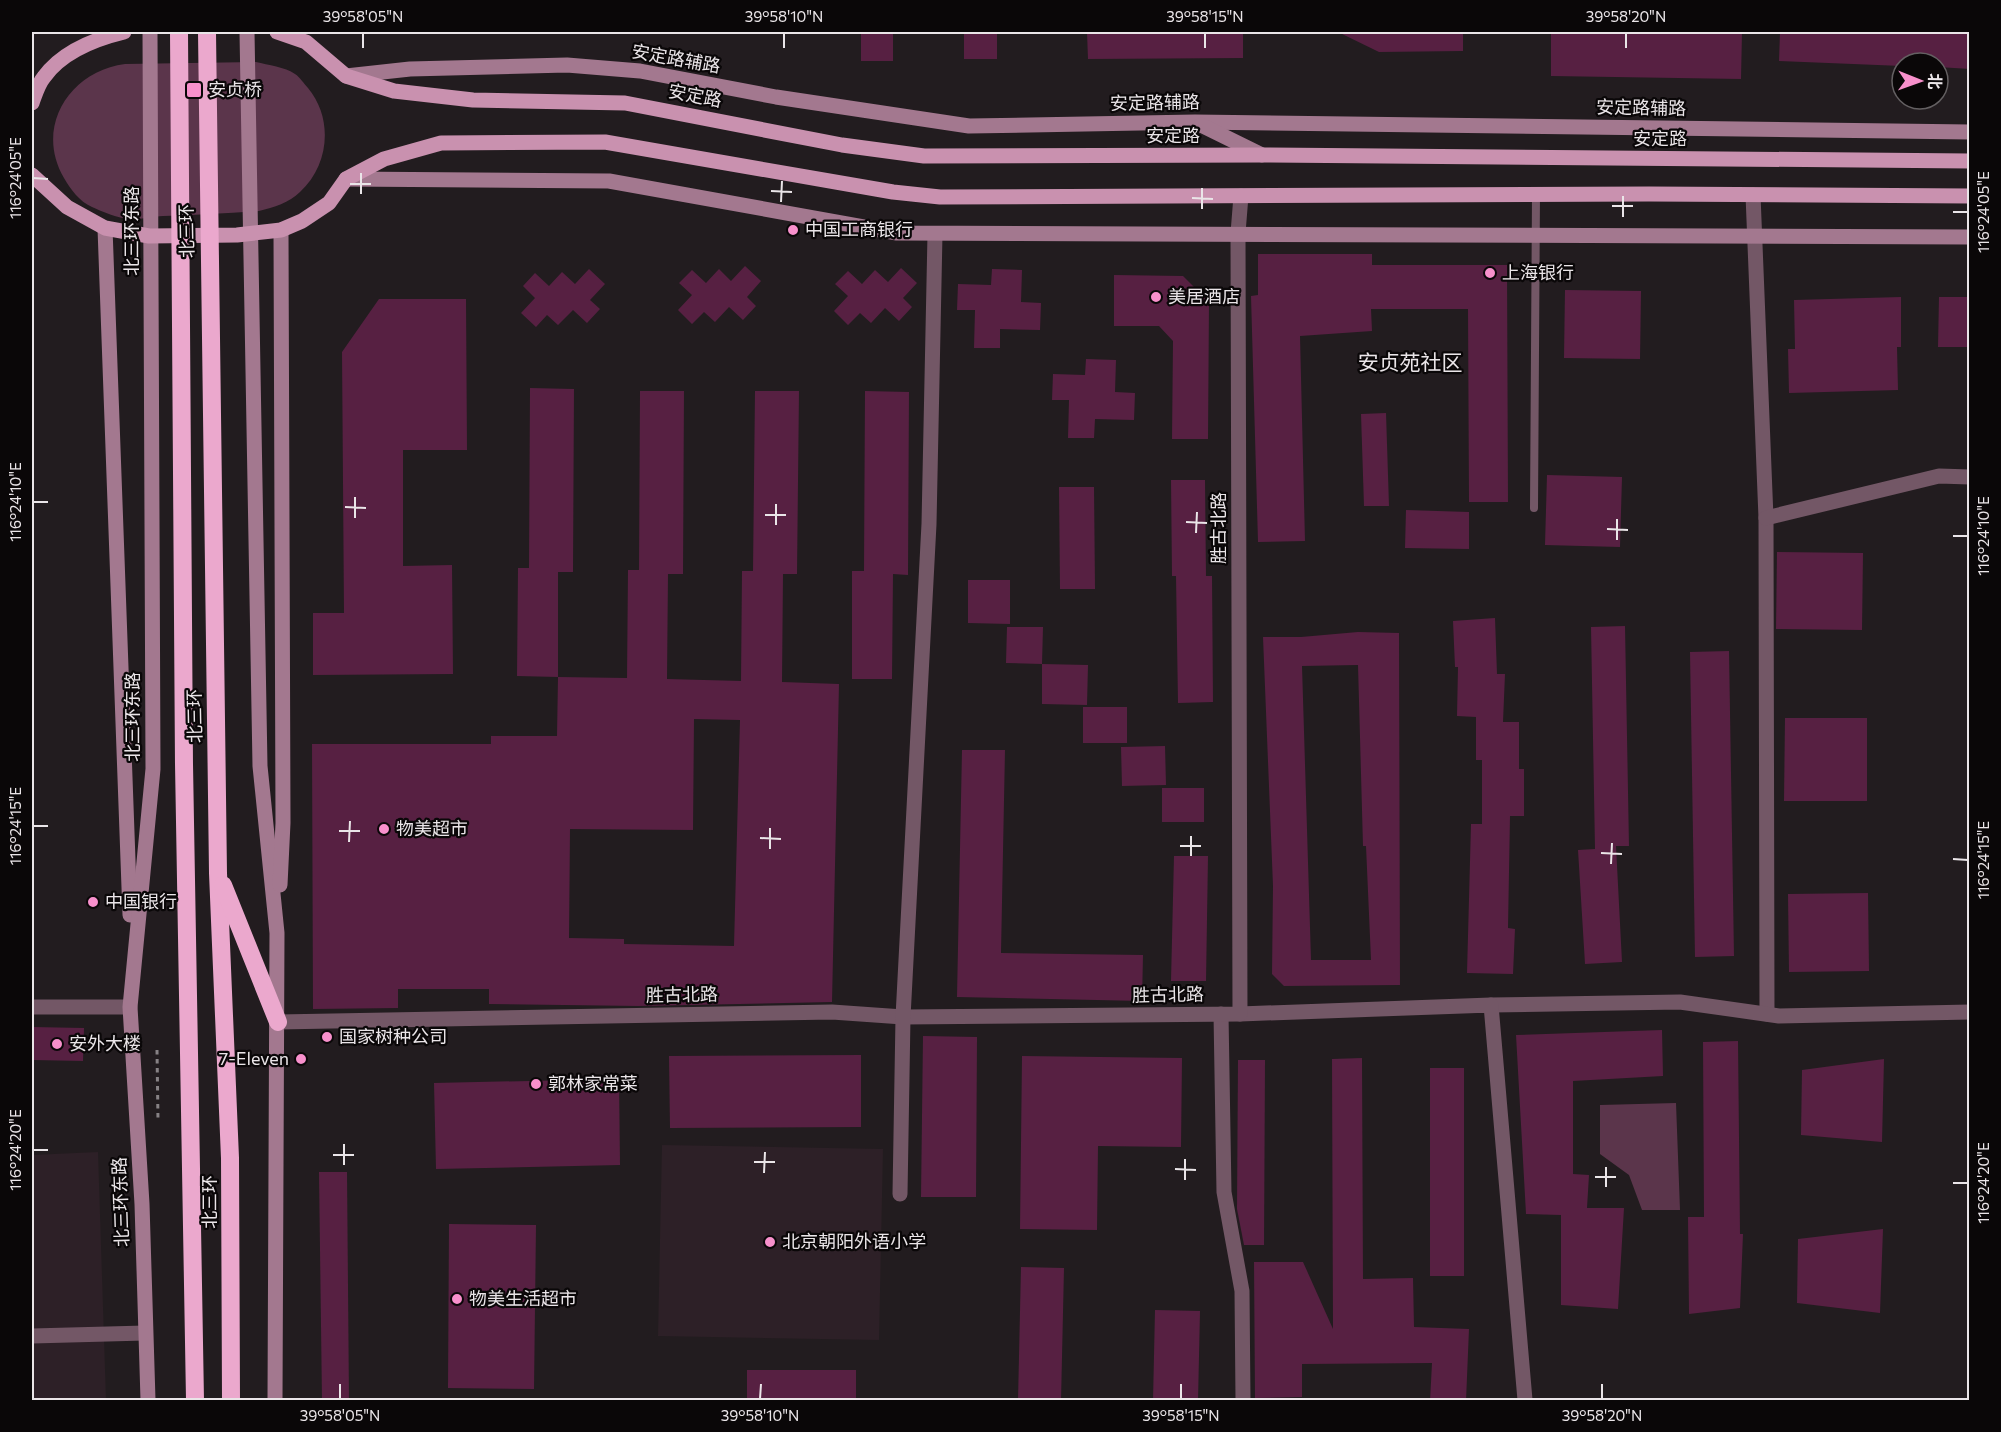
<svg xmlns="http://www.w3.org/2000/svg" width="2001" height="1432" viewBox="0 0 2001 1432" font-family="Commissioner,'Noto Sans SC',sans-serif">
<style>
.built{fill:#2d2027}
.green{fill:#5b354b}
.building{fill:#572042;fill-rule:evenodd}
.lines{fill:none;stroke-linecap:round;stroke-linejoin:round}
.path{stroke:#878285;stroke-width:3;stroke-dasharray:4.5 4.5;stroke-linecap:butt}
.lane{stroke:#735766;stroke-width:8}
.street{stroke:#735766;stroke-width:15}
.secondary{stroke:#a3788f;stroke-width:15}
.primary{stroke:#c991af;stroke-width:15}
.highway{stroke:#eba8cd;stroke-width:18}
.ticks{fill:none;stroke:#eae5e8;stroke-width:2}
.poi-dot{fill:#f890cc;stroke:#0a0708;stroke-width:2}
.labels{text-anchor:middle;stroke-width:4.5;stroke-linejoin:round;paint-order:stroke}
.street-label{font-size:18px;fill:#eae5e8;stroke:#0a0708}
.poi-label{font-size:18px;fill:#eae5e8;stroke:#0a0708;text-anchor:start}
.quarter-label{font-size:21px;fill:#eae5e8;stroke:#0a0708}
.neatline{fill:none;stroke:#eae5e8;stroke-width:2}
.ticks-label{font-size:15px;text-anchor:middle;fill:#eae5e8}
</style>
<rect width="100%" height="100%" fill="#221c1f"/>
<g class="built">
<polygon points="662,1145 883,1149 879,1340 658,1336"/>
<polygon points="98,1152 106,1400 32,1400 32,1155"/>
</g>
<g class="green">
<path d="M256 62C268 65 285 67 295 74 300 77 304 84 308 88 333 118 330 164 300 192 289 203 274 207 259 211 227 213 195 215 163 216 151 217 134 221 122 218 113 216 101 211 92 207 79 201 71 190 64 178 34 127 70 71 125 64Z"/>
<polygon points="1676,1103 1680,1210 1642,1210 1629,1175 1600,1154 1600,1105"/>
</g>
<g class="building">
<rect x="861" y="32" width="32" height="29"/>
<rect x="964" y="32" width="33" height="27"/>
<polygon points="1087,32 1243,32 1243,58 1088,59"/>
<polygon points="1338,32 1463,32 1463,51 1379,52"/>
<polygon points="1551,32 1742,32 1741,79 1551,76"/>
<polygon points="1780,32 1970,32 1970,69 1938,67 1938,63 1902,63 1902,66 1779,61"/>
<polygon points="1258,254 1372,254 1372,265 1507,265 1508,502 1469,502 1468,309 1371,309 1372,331 1300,336 1305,541 1258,542 1251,296 1258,295"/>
<polygon points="745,266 761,281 747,297 756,306 743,320 729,307 715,322 704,312 692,324 678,310 692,295 679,283 692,270 706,283 719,269 731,281"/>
<polygon points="901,268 917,283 903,298 912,307 899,321 885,308 871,323 860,313 848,325 834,311 848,296 835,284 848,271 862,284 875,270 888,282"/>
<polygon points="589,269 605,284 590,300 600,309 587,323 573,310 558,325 547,315 536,327 521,313 535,298 523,286 535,273 549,286 562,272 575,284"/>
<polygon points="992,269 1022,270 1021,302 1041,303 1040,330 1000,329 1000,348 974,348 975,310 957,310 958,284 991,285"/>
<polygon points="1114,275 1183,276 1209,302 1208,439 1172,439 1173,341 1159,326 1114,326"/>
<polygon points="1565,290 1641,291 1640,359 1564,358"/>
<polygon points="1901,297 1901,347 1897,347 1898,390 1789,393 1788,349 1795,349 1794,300"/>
<polygon points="1939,297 1970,297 1970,347 1938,347"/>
<polygon points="379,299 466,299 467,450 403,450 403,566 452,565 453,674 313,675 313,613 344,613 342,352"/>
<polygon points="1086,359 1116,360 1115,392 1135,393 1134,420 1095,419 1094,438 1068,438 1069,400 1052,400 1053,374 1085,375"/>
<polygon points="530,388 574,389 573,572 558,572 558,677 517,676 518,568 529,568"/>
<path d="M640 391H684L683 574H668L667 679 741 681 742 571H753L755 391H799L797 574H783L782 682 839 684 832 1002 638 1006 489 1004V989H398V1008L313 1009 312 744H491V736H557L558 677 627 678 628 570H639ZM694 719 740 720 734 946 624 944V939L569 938 570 829 693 830Z"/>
<polygon points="865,391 909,392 908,575 893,574 892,679 852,679 852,571 864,571"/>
<polygon points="1386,413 1389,506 1364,506 1361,414"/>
<polygon points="1547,475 1622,477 1620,547 1545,545"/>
<polygon points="1171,480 1205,480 1206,576 1212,576 1213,702 1178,703 1176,576 1172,576"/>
<polygon points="1059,487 1094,487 1095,589 1060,589"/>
<polygon points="1406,510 1469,512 1469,549 1405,548"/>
<polygon points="1777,552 1863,553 1862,630 1776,629"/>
<polygon points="968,580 1010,580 1010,624 968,623"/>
<polygon points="1495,618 1497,674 1505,674 1503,722 1519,722 1519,769 1524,769 1524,816 1510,816 1508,928 1515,929 1513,974 1467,973 1471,824 1482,824 1482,760 1476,760 1476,717 1457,716 1458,667 1455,667 1453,621"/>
<polygon points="1625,626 1629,846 1616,846 1622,962 1585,964 1578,850 1595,849 1591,627"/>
<polygon points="1007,627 1043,627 1042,664 1006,663"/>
<path d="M1358 632 1399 633 1400 985 1284 986 1272 974 1273 886 1263 637H1301ZM1358 665 1363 846H1366L1371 960H1311L1302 666Z"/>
<polygon points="1729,651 1734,956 1695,957 1690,652"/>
<polygon points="1042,664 1088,665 1087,705 1042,704"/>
<rect x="1083" y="707" width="44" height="36"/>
<polygon points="1785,718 1867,718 1867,801 1784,801"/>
<polygon points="1165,746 1166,785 1122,786 1121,747"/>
<polygon points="962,750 1005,750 1001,953 1143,955 1142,1001 957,997"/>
<rect x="1162" y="788" width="42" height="34"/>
<polygon points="1174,856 1208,856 1206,981 1171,981"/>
<polygon points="1868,893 1869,971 1789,972 1788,894"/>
<polygon points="32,1027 84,1028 83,1061 32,1060"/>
<polygon points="1662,1030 1663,1076 1573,1081 1573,1174 1589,1175 1587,1208 1624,1208 1618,1309 1561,1305 1561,1215 1526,1214 1516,1035"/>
<polygon points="923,1036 977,1037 976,1197 921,1197"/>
<polygon points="1738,1041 1740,1234 1743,1234 1740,1308 1689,1314 1688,1217 1704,1217 1703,1042"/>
<polygon points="861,1055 861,1127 670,1128 669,1056"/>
<polygon points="1022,1056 1182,1058 1181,1147 1098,1146 1097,1230 1020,1229"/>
<polygon points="1362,1058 1363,1279 1413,1278 1414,1327 1469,1329 1466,1401 1430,1401 1432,1363 1302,1364 1302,1397 1255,1398 1254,1262 1303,1262 1333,1329 1332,1059"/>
<polygon points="1884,1059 1882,1142 1801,1135 1802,1070"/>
<polygon points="1238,1060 1265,1060 1264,1245 1244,1245 1237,1209"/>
<rect x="1430" y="1068" width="34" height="208"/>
<polygon points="619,1079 620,1165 436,1169 434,1083"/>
<polygon points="319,1172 347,1172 349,1401 322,1401"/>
<polygon points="449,1224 536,1225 534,1389 448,1388"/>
<polygon points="1883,1229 1880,1313 1797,1303 1798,1239"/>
<polygon points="1021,1267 1064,1268 1061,1401 1018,1401"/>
<polygon points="1155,1310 1200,1311 1198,1401 1153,1401"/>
<rect x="747" y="1370" width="109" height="31"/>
</g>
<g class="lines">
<polyline class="path" points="157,1050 158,1121"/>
<polyline class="lane" points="1534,508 1536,194"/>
<g class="street">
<polyline points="1753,195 1766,518 1767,1014"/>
<polyline points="1766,518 1939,476 1970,477"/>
<polyline points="1491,1005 1680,1002 1779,1016 1970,1012"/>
<polyline points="32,1007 130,1007"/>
<polyline points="1221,1014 1224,1192 1242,1291 1243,1400"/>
<polyline points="1240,1014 1491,1005 1525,1400"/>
<polyline points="278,1022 832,1012 903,1017 1240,1014 1238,233 1241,196"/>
<polyline points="900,1194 903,1017 929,524 935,234"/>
<polyline points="32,1336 145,1333"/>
</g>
<g class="secondary">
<polyline points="247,32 260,766 277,933 275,1400"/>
<polyline points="346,76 410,69 567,65 640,71 776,97 969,126 1195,122 1970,132"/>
<polyline points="1201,125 1262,155"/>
<polyline points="346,179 609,181 897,233 1970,237"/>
<polyline points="105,228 130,915"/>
<polyline points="280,885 283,823 281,230"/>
<polyline points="148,1400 142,1204 130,1007 153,769 150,32"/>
</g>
<g class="primary">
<polyline points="277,32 306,42 346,76 394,91 473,100 625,103 842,145 924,156 1262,155 1970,161"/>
<path d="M32 103C35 95 38 84 44 77 62 52 95 39 124 32"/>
<polyline points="32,175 67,207 105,228 149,236 237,235 281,230 302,221 329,203 346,179 384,159 441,143 605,142 893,192 940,197 1649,194 1970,196"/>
</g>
<g class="highway">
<polyline points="179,32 184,764 195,1400"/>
<polyline points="207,32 218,873 230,1158 231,1400"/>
<polyline points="223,885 278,1022"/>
</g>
</g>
<path class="ticks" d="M363 48V33M784 48V33M1205 48V33M1626 48V33M33 178 48 179M350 184H371M771 191 792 192M361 194V173M1192 198 1213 199M781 202 782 181M1612 206H1633M1202 209V188M1953 212H1968M1623 217V196M33 502H48M345 507 366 508M765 515H786M355 518V497M1186 522 1207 523M776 525V504M1607 529 1628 530M1196 533 1197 512M1953 536H1968M1617 540V519M33 826H48M339 831H360M760 838 781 839M349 842 350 821M1180 846H1201M770 849V828M1601 853 1622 854M1191 856V836M1953 859 1968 860M1611 864 1612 843M33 1150H48M333 1155H354M754 1162H775M344 1165V1144M1175 1169 1196 1170M764 1173 765 1152M1595 1177H1616M1185 1180V1159M1953 1183H1968M1606 1187V1167M340 1399V1384M760 1399 761 1384M1181 1399V1384M1602 1399V1384"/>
<g class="poi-dot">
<rect x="186" y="82" width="16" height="16" rx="3"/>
<circle cx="793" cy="230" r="6"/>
<circle cx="1490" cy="273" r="6"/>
<circle cx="1156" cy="297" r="6"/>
<circle cx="384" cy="829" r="6"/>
<circle cx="93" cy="902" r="6"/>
<circle cx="327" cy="1037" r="6"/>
<circle cx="57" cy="1044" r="6"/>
<circle cx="301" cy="1059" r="6"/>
<circle cx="536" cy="1084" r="6"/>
<circle cx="770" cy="1242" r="6"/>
<circle cx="457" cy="1299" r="6"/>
</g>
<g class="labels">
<g class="street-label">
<text transform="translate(676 59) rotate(10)" y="6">安定路辅路</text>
<text transform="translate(695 96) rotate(11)" y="6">安定路</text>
<text transform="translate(1155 103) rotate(-1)" y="6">安定路辅路</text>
<text transform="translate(1641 108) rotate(1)" y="6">安定路辅路</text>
<text x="1173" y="142">安定路</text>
<text x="1660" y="145">安定路</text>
<text transform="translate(132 231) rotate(-90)" y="6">北三环东路</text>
<text transform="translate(187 231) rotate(-91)" y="6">北三环</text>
<text transform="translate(1219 528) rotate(-90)" y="6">胜古北路</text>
<text transform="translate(195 716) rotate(-91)" y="6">北三环</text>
<text transform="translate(133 717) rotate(-90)" y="6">北三环东路</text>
<text transform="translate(682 995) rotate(-1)" y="6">胜古北路</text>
<text transform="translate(1168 995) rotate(-1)" y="6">胜古北路</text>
<text transform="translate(121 1202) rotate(-92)" y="6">北三环东路</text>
<text transform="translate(210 1202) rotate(-90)" y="6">北三环</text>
</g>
<g class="poi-label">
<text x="208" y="96">安贞桥</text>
<text x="805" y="236">中国工商银行</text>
<text x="1502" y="279">上海银行</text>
<text x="1168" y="303">美居酒店</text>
<text x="396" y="835">物美超市</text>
<text x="105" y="908">中国银行</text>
<text x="339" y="1043">国家树种公司</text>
<text x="69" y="1050">安外大楼</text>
<text x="289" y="1065" text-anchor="end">7-Eleven</text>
<text x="548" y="1090">郭林家常菜</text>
<text x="782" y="1248">北京朝阳外语小学</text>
<text x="469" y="1305">物美生活超市</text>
</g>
<g class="quarter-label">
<text x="1410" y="370">安贞苑社区</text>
</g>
</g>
<rect width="2001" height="1432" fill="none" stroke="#0a0708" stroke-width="66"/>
<g transform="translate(1920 81) rotate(91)"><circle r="28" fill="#0a0708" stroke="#646062" stroke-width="1.5"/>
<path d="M0-4.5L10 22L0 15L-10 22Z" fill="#f890cc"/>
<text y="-9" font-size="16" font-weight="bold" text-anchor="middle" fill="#eae5e8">北</text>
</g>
<rect x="33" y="33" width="1935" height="1366" class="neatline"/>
<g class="ticks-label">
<text x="363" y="22">39°58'05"N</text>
<text x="784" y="22">39°58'10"N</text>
<text x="1205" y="22">39°58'15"N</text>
<text x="1626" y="22">39°58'20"N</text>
<text transform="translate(16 178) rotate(-90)" y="5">116°24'05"E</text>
<text transform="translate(1984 212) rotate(-90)" y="5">116°24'05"E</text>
<text transform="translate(16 502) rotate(-90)" y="5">116°24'10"E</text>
<text transform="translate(1984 536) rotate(-90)" y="5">116°24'10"E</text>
<text transform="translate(16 826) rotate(-90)" y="5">116°24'15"E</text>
<text transform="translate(1984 860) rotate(-90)" y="5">116°24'15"E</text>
<text transform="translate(16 1150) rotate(-90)" y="5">116°24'20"E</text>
<text transform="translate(1984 1183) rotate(-90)" y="5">116°24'20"E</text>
<text x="340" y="1421">39°58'05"N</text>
<text x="760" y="1421">39°58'10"N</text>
<text x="1181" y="1421">39°58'15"N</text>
<text x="1602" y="1421">39°58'20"N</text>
</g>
</svg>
